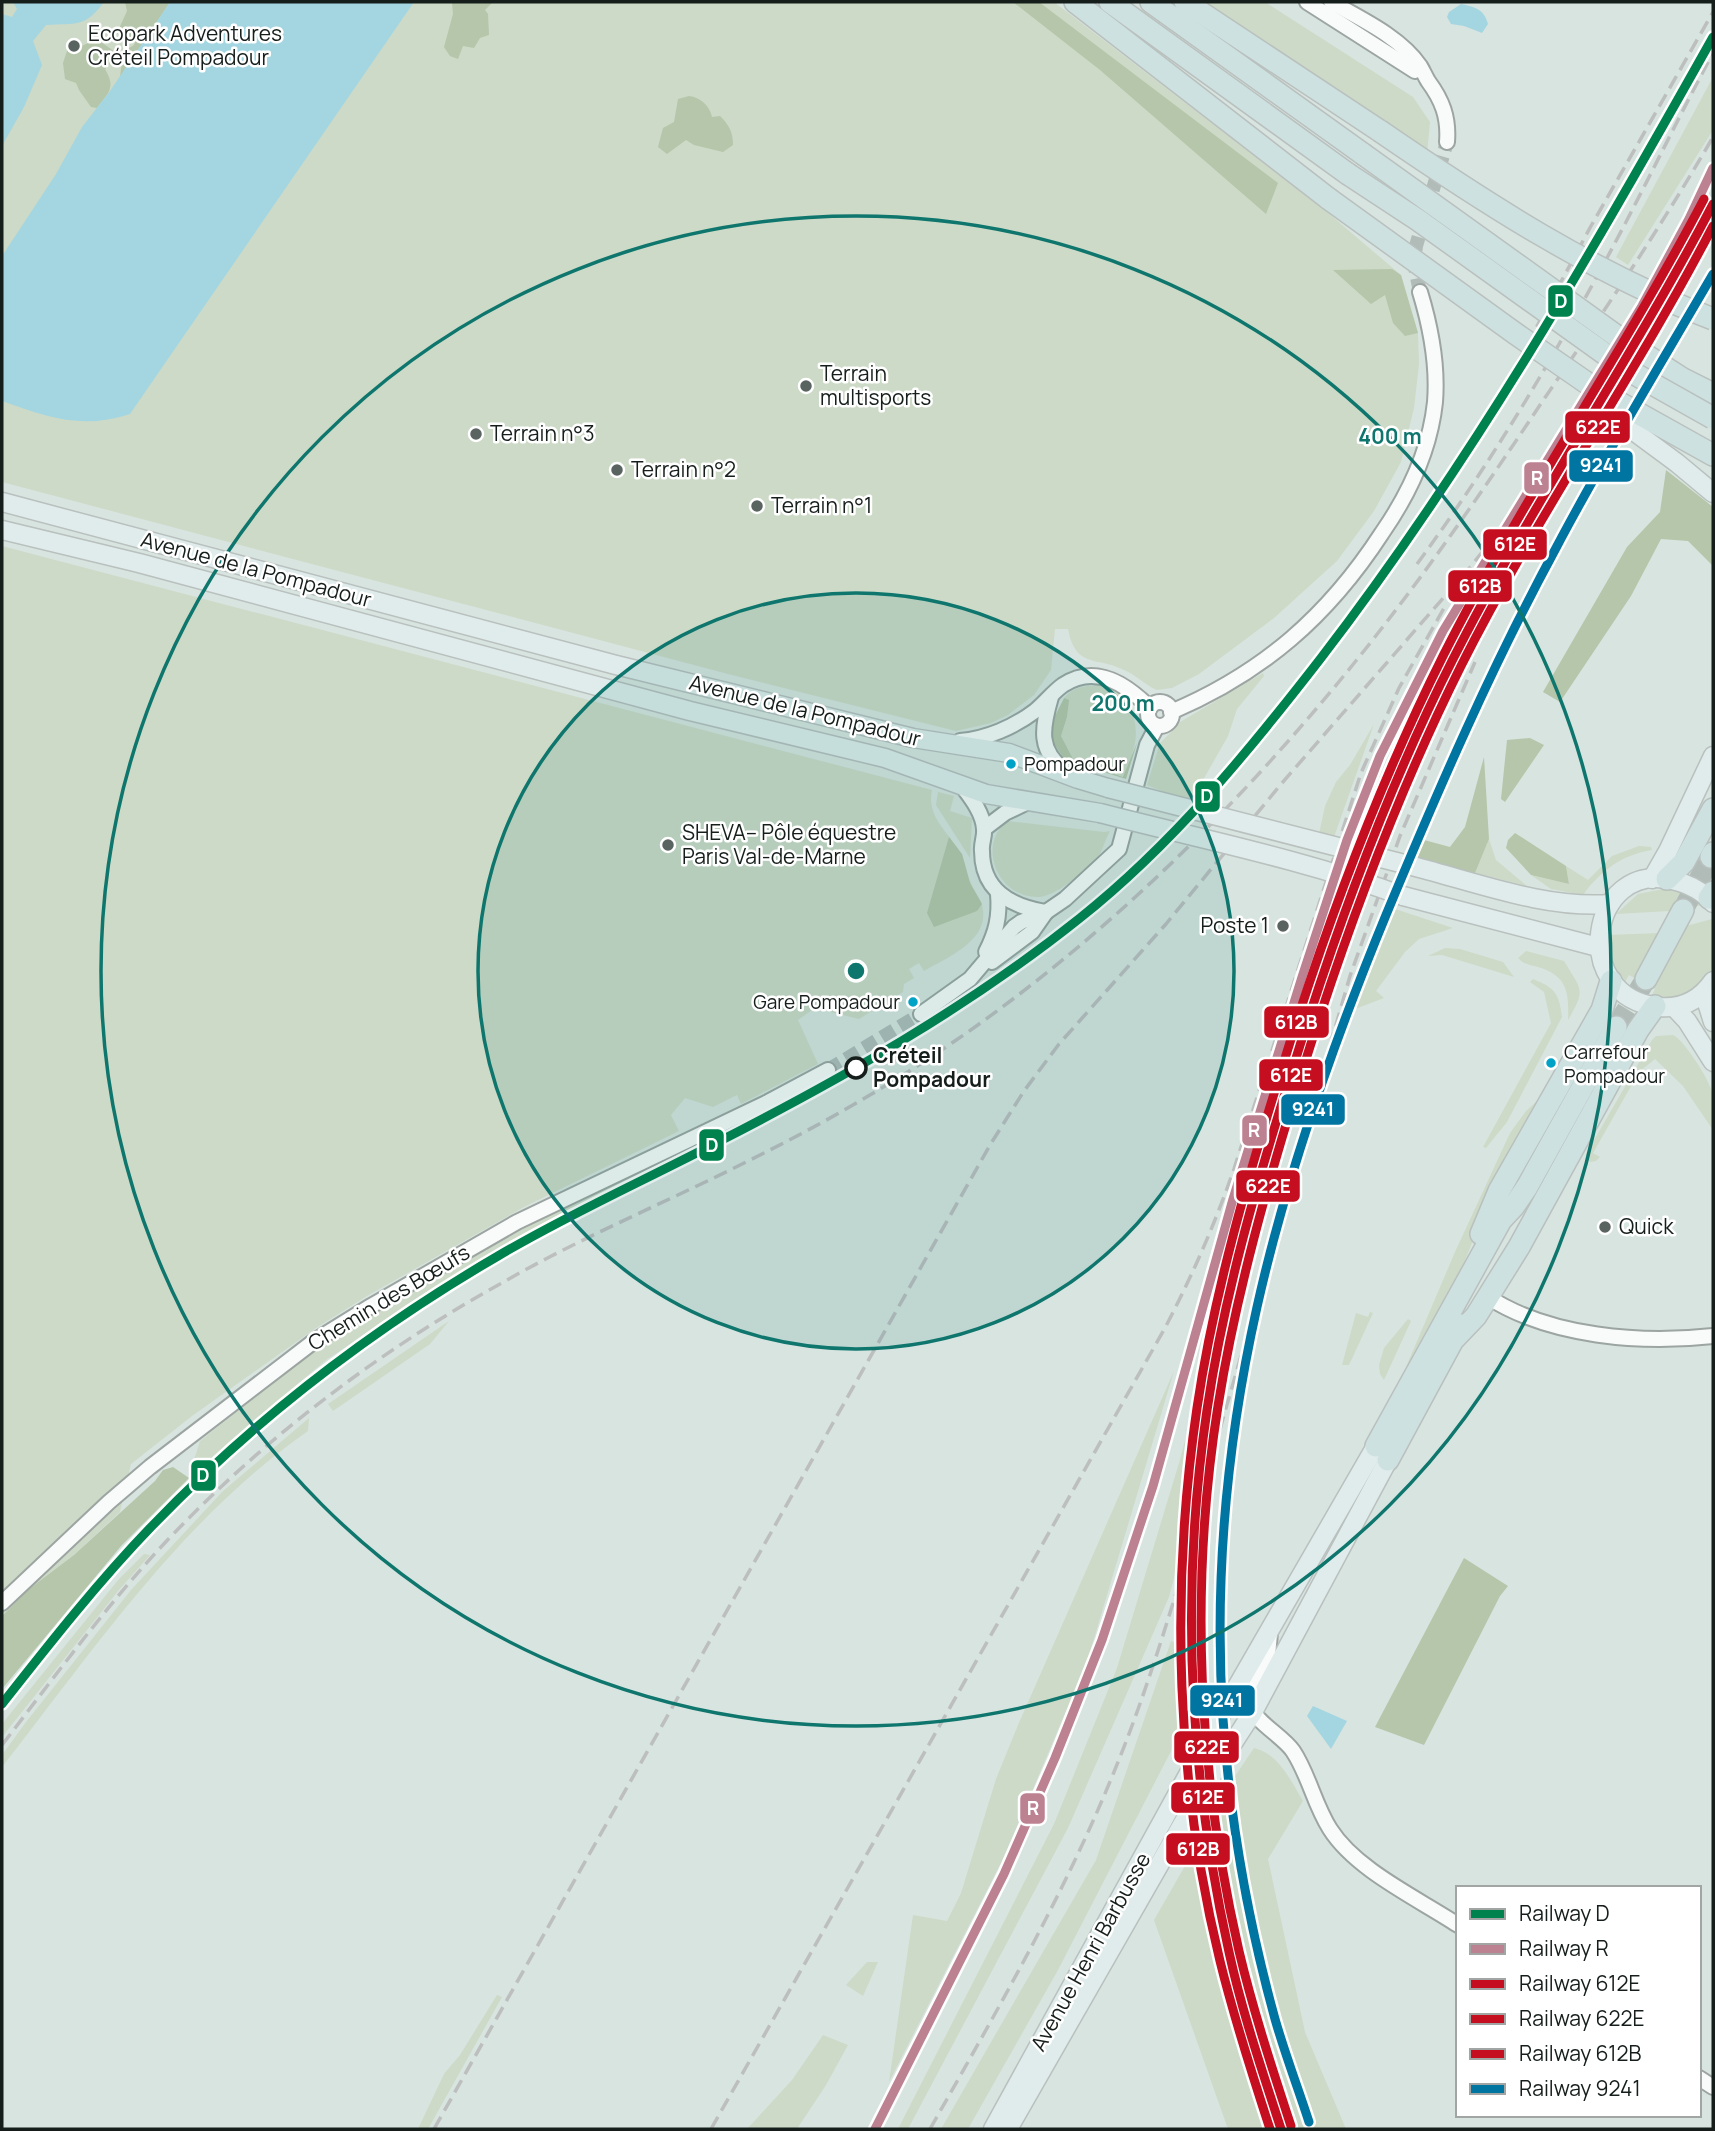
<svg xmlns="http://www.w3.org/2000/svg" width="1715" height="2131" viewBox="0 0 1715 2131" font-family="Manrope,sans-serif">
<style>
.green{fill:#cddac7}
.forest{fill:#b5c6aa}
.water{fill:#a4d6e1}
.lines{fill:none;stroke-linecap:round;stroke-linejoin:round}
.minor-tunnel{stroke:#b1bcb9;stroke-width:14;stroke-dasharray:14 7;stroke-linecap:butt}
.highway-tunnel{stroke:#b1bcb9;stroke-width:21;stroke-dasharray:21 10;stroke-linecap:butt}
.minor-casing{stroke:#9ca5a2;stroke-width:18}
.major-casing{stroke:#b9c0be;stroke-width:21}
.highway-casing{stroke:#b9c0be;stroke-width:24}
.minor{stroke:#f9fbfa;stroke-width:14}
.major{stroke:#dfeceb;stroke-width:18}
.highway{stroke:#cde1e0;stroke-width:21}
.rail{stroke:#bdbfbf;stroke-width:3.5;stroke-dasharray:14 7;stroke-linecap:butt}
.major-bridge-casing{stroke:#b9c0be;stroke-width:21;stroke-linecap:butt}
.highway-bridge-casing{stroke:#b9c0be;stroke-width:24;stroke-linecap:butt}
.major-bridge{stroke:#dfeceb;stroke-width:18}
.highway-bridge{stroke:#cde1e0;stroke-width:21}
.rail-1-casing{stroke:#fff;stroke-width:14}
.rail-2-casing{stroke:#fff;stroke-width:14}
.rail-3-casing{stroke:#fff;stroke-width:14}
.rail-4-casing{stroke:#fff;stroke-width:14}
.rail-5-casing{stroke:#fff;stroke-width:14}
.rail-6-casing{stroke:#fff;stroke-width:14}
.rail-1{stroke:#00824e;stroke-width:9}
.rail-2{stroke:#bc8292;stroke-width:9}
.rail-3{stroke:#c50e1f;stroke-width:9}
.rail-4{stroke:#c50e1f;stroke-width:9}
.rail-5{stroke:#c50e1f;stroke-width:9}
.rail-6{stroke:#0075a1;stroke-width:9}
.ring{fill:none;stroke:#0f766e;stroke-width:3.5}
.poi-dot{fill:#596360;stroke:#fff;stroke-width:2.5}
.bus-dot{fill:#01a2c5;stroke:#fff;stroke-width:2.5}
.stop-dot{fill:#fff;stroke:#151e1b;stroke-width:3.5}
.labels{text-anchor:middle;stroke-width:5;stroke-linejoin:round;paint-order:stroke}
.bus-label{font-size:19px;fill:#151e1b;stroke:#fff;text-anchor:start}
.poi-label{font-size:21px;fill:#151e1b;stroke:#fff;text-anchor:start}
.street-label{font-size:21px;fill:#151e1b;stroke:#fff}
.stop-label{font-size:21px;font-weight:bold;fill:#151e1b;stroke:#fff;text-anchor:start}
.centre{fill:#0f766e;stroke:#fff;stroke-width:3.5}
.ring-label{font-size:21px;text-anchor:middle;font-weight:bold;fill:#0f766e;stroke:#fff;stroke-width:5;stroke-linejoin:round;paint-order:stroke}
.line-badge{stroke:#fff;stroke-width:2.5}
.badge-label{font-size:19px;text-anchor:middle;font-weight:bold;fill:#fff}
</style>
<rect width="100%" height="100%" fill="#d8e4e0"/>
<g class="green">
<path d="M2 2H1054L1321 207 1401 275 1418 333 1419 364 1414 408 1401 462 1374 511 1337 561 1274 618 1199 674 1172 688 1157 690C1145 685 1136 675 1124 670 1096 656 1076 669 1068 629H1055L1051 670 1034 695 1008 715 991 723 956 731 728 674 2 482Z"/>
<polygon points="1199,2 1265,2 1413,97 1430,122 1427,154"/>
<polygon points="1713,77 1713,130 1628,265 1616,257"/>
<path d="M2 546 932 790C926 816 948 832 960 852 966 861 966 873 971 883 973 889 978 895 981 902 994 939 949 956 924 971L919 963 909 969 914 978 904 984 903 992 859 1019 815 1008 798 1020 818 1064 741 1104 737 1095 713 1107 685 1098 671 1115 679 1131 524 1207 367 1296 316 1328 192 1416 131 1464 120 1512 74 1555 29 1589 2 1616Z"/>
<polygon points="1263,673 1264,676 1237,709 1228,736 1190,803 1147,785 1160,743 1172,731 1170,728"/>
<path d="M1098 685 1125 695C1142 731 1137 742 1124 777L1073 759 1061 736 1067 717 1068 701 1064 698C1074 687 1083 686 1098 685Z"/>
<polygon points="1374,724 1334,837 1319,834 1325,806 1336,782 1350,765"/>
<polygon points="938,792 954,796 950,811 972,818 970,858 936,805"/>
<path d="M1007 821 1104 832 1110 831C1105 840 1102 853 1096 860 1084 872 1055 897 1038 897 999 898 976 847 1007 821Z"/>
<polygon points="1489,839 1496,860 1527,886 1475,873"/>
<path d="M1639 846 1651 847 1652 850C1622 855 1601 870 1583 895L1551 889 1531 875 1569 884 1566 866 1588 880 1612 856Z"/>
<polygon points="1663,889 1686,894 1703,905 1669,911 1616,914 1638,894"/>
<polygon points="1386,906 1453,928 1419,939 1405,952 1376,991 1384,998 1355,1009"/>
<path d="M1712 919C1714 932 1715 951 1713 964 1708 990 1674 1002 1651 997L1655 989 1629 975 1625 982C1612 967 1608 955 1609 935L1660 933Z"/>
<polygon points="1445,948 1460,949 1503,962 1514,977 1442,955 1428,956"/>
<path d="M1526 951 1564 961C1582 991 1586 989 1568 1020 1569 993 1568 976 1538 967 1530 965 1523 964 1518 958Z"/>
<path d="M1533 979C1555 988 1559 993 1562 1017L1507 1122 1486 1148 1483 1147 1551 1023 1544 992 1530 982Z"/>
<path d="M1673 1035C1684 1040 1712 1083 1713 1096 1715 1107 1713 1119 1713 1130L1683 1086 1655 1059 1639 1072 1593 1153 1600 1157 1596 1161 1590 1162 1586 1154 1652 1040 1656 1036Z"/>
<polygon points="1546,1093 1495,1187 1463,1265 1406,1367 1455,1252 1510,1133 1526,1111"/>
<polygon points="744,1122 556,1216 456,1276 326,1360 199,1468 194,1460 200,1441 315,1349 400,1298 537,1218"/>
<polygon points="1370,1312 1373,1313 1349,1365 1342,1365 1356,1313 1368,1317"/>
<polygon points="1408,1319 1411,1321 1384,1380 1380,1374 1379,1365 1384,1348"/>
<polygon points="449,1321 430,1344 333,1411 328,1404"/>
<polygon points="1208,1355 1196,1439 1190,1518 1169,1597 1068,1828 908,2129 898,2129 1054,1824 1117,1668 1179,1463"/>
<polygon points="1174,1371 1087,1662 1004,1857 889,2082 913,1915 947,1921 961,1893 996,1779 1018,1725"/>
<path d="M309 1418 308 1431C183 1518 95 1648 2 1767V1755L26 1722 131 1590 223 1491Z"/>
<polygon points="144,1554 150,1555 118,1591 2,1737 2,1724 119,1579"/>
<polygon points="1171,1641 1188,1648 1183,1688 1185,1724 1058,1970 968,2129 941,2129 1096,1860"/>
<path d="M1254 1748C1278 1753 1291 1781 1303 1801L1268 1859 1305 2032 1346 2129H1299L1265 2027 1233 1897 1219 1800Z"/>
<polygon points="1197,1845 1207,1917 1237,2044 1268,2129 1228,2129 1154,1920"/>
<polygon points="867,1962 878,1962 863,1996 846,1985"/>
<polygon points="497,1995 502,1997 428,2129 418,2129 444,2074 460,2055"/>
<polygon points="823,2035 848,2045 826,2085 797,2129 747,2129 792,2080"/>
</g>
<g class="forest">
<polygon points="125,2 170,2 120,77 123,52 134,45 135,42 122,39 117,33 127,11"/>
<polygon points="452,2 493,2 485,10 488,14 489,35 480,38 474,48 463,46 458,59 450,56 444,47 453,14"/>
<polygon points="1013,2 1039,2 1278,183 1266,214 1100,70"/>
<path d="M97 39 115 52 112 62 105 69C116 88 109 92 97 108L91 107 79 90 76 83 65 79 63 63 68 48 75 49Z"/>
<path d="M689 96C700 97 710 106 712 117L720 116C729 125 733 132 733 145L723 152 694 145 686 140 667 154 658 147 663 128 674 122 678 99Z"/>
<polygon points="1392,269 1401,275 1418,333 1405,336 1393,323 1385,295 1371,304 1333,270"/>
<polygon points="1666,470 1713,507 1713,566 1688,541 1661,539 1631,596 1560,702 1543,692 1627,547 1660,512"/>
<polygon points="1064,698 1069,700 1067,717 1061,736 1073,759 1123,777 1137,743 1126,779 1065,760 1050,738 1055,716"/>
<polygon points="1530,738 1544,745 1505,802 1501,799 1507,740"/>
<polygon points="1484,757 1489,839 1475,873 1405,855 1413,837 1450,847 1465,827"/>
<polygon points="1515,833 1566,866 1569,884 1531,875 1506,848 1508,840"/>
<polygon points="949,837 962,854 970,883 982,904 977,911 934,927 927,913"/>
<polygon points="173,1467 189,1478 121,1546 2,1689 2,1616 29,1589 74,1555 155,1481 163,1470"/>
<polygon points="1464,1558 1508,1586 1500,1596 1424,1745 1375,1727"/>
</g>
<g class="water">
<path d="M13 2H104C85 28 76 23 46 25L33 41 42 65 24 107 2 146V14L12 17 17 9Z"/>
<path d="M170 2H414L130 414C82 430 47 417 2 401V256L56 174 82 127 110 91Z"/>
<path d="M1461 4C1475 7 1484 9 1488 24L1482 33 1464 26 1451 24 1447 17 1449 12Z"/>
<polygon points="1313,1706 1347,1721 1331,1749 1307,1716"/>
</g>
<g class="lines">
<g class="minor-tunnel">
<polyline points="1420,292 1414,262 1416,246 1447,142"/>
<polyline points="828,1070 921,1014"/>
</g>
<g class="highway-tunnel">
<polyline points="1683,910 1711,857"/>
<polyline points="1616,1027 1646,979"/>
</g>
<defs>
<g id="minor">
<polyline points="1307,2 1415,71"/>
<path d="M1331 2C1361 19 1400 37 1420 66 1423 71 1425 76 1428 81 1442 100 1449 117 1447 142"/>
<path d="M1051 697C1042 728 1037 751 1067 772"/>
<circle cx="1160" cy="714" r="12"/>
<path d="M1171 712C1263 673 1328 616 1382 533 1409 494 1430 450 1435 402 1438 364 1431 328 1420 292"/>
<path d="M960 741C986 739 1014 727 1035 711 1045 703 1053 692 1063 685 1096 663 1127 685 1150 708"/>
<path d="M962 786C971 798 983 813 984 829 985 836 981 844 982 851 982 890 1010 906 1045 912"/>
<polyline points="984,829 1005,813 1028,802"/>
<path d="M986 952C996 932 1000 917 998 894"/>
<polyline points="992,962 1032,932 1046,912"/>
<polyline points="921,1014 970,979 1014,927 1021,922 1046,912 1065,899 1119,849 1147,745 1157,726"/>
<path d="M1488 1297C1550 1337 1641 1344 1713 1336"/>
<polyline points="2,1603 109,1502 150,1467 313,1342 371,1306 517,1222 768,1102 828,1070"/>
<path d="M1270 1633C1269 1643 1269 1656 1265 1665 1260 1678 1247 1690 1250 1704 1253 1721 1283 1736 1293 1751 1309 1775 1314 1804 1330 1829 1356 1870 1417 1898 1458 1925"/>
<polyline points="1699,2078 1713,2087"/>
</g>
<g id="major">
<polyline points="1600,392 1612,415 1677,463 1713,493"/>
<polyline points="2,502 616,665 913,738 1009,753 1078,779 1108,788"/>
<polyline points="2,530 139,563 690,711 885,758 986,794 1100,813"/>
<path d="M1416 867C1478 883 1546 909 1610 904"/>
<polyline points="1652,879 1668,851 1713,756"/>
<polyline points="1403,896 1598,947"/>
<path d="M1713 903C1702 890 1689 884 1672 880 1589 860 1568 997 1659 1007 1682 1009 1700 1000 1713 981"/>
<polyline points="1704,993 1713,1022"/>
<polyline points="1675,1008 1687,1021 1713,1062"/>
<polyline points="993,2129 1227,1704 1376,1446"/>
<polyline points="1008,2129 1198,1797 1253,1712 1388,1460"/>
</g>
<g id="highway">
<polyline points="1075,2 1329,199"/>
<polyline points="1110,2 1348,174"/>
<polyline points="1151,2 1363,154"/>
<polyline points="1185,2 1380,131"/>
<polyline points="1618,337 1683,379 1713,394"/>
<polyline points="1600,392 1713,455"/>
<polyline points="1711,857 1713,853"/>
<polyline points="1667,879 1684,862 1713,809"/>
<polyline points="1709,898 1713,892"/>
<polyline points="1646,979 1683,910"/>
<polyline points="1481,1234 1499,1191 1602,1010 1611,981"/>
<polyline points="1455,1338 1476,1316 1519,1247 1638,1030 1655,1006"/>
<polyline points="1376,1446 1501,1220 1514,1206 1527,1187 1616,1027"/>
<polyline points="1388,1460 1461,1325"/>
</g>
</defs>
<use href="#minor" class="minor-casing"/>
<use href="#major" class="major-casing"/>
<use href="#highway" class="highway-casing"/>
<use href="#minor" class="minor"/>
<use href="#major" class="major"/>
<use href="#highway" class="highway"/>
<g class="rail">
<polyline points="1454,473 1487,419 1591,226 1713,12"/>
<path d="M1417 564C1489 466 1551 362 1608 256 1644 189 1677 120 1713 53"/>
<polyline points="1348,890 1391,791 1447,671"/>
<path d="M1304 979C1355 839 1413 701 1488 571"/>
<polyline points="1276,1084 1317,969"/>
<polyline points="1214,1450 1350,976 1400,836 1475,662"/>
<path d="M2 1745C53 1679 103 1610 160 1548 258 1443 374 1354 500 1284 583 1236 672 1200 758 1156 830 1120 899 1080 965 1034 1112 931 1242 802 1355 662 1423 578 1484 489 1544 399 1603 313 1661 227 1713 137"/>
<polyline points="434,2129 990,1145 1024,1091 1059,1044 1166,924 1282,783 1472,565 1539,480 1582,418"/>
<path d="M711 2129 1165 1328C1192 1276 1215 1224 1234 1169L1361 773 1399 688 1444 608"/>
<path d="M930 2129C994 2016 1059 1904 1109 1784 1139 1713 1162 1640 1184 1567"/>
</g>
<defs>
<g id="major-bridge">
<polyline points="1108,788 1416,867"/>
<path d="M1100 813C1201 839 1305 860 1403 896"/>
</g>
<g id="highway-bridge">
<path d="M1380 131C1485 203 1593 273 1713 319"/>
<polyline points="1363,154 1618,337"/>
<polyline points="1348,174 1418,220 1626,369 1713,418"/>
<polyline points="1329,199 1516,334 1600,392"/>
</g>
</defs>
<use href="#major-bridge" class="major-bridge-casing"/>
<use href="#highway-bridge" class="highway-bridge-casing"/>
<use href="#major-bridge" class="major-bridge"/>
<use href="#highway-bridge" class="highway-bridge"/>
<defs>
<path id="rail-1" d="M2 1704C50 1643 98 1582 152 1526 254 1420 371 1330 498 1256 569 1214 643 1181 716 1143 843 1078 969 1007 1080 918 1173 844 1249 751 1321 658 1471 463 1593 251 1713 37"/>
<polyline id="rail-2" points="875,2129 1004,1874 1055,1758 1102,1640 1153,1486 1233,1199 1302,977 1347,840 1380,756 1443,631 1642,306 1689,219 1713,168"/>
<path id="rail-3" d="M1281 2129C1262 2070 1242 2012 1229 1952 1189 1773 1180 1591 1207 1410 1224 1295 1257 1182 1292 1071 1335 931 1386 791 1453 659 1532 503 1632 359 1713 204"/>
<path id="rail-4" d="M1291 2126C1272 2068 1253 2010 1239 1951 1198 1773 1189 1587 1218 1406 1236 1293 1268 1182 1302 1072 1345 934 1396 796 1461 666 1537 515 1635 376 1713 226"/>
<path id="rail-5" d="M1270 2129C1252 2074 1234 2018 1220 1961 1176 1782 1170 1591 1197 1408 1214 1293 1247 1180 1282 1068 1325 928 1377 788 1443 656 1522 499 1622 355 1704 199"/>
<path id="rail-6" d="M1309 2122C1298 2088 1285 2054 1275 2019 1248 1921 1230 1820 1223 1719 1204 1432 1278 1177 1386 915 1438 790 1492 666 1556 548 1605 455 1660 365 1713 274"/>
</defs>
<use href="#rail-1" class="rail-1-casing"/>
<use href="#rail-2" class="rail-2-casing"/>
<use href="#rail-3" class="rail-3-casing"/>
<use href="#rail-4" class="rail-4-casing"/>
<use href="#rail-5" class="rail-5-casing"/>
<use href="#rail-6" class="rail-6-casing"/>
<use href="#rail-1" class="rail-1"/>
<use href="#rail-2" class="rail-2"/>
<use href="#rail-3" class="rail-3"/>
<use href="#rail-4" class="rail-4"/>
<use href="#rail-5" class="rail-5"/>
<use href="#rail-6" class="rail-6"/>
</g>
<circle cx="856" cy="971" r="378" fill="#0f766e" fill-opacity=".12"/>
<g class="ring">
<circle cx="856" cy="971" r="378"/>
<circle cx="856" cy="971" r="755"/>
</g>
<g class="poi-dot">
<circle cx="74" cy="46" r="7"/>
<circle cx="806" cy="386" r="7"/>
<circle cx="476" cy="434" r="7"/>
<circle cx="617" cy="470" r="7"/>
<circle cx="757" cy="506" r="7"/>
<circle cx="668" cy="845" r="7"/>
<circle cx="1283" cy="926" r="7"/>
<circle cx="1605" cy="1227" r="7"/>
</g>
<g class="bus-dot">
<circle cx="1011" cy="764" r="6"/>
<circle cx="913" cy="1002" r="6"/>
<circle cx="1551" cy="1063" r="6"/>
</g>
<circle class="stop-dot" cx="856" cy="1068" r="10"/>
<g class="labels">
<g class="bus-label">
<text x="1024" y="771">Pompadour</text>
<text x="900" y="1009" text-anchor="end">Gare Pompadour</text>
<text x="1564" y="1059">Carrefour<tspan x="1564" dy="24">Pompadour</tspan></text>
</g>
<g class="poi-label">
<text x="88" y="41">Ecopark Adventures<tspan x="88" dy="24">Créteil Pompadour</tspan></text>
<text x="820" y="381">Terrain<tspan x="820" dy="24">multisports</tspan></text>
<text x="490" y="441">Terrain n°3</text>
<text x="631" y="477">Terrain n°2</text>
<text x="771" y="513">Terrain n°1</text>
<text x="682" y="840">SHEVA– Pôle équestre<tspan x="682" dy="24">Paris Val-de-Marne</tspan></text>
<text x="1269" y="933" text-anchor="end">Poste 1</text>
<text x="1619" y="1234">Quick</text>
</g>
<g class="street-label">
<text transform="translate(256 570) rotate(15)" y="7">Avenue de la Pompadour</text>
<text transform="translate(805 711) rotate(14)" y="7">Avenue de la Pompadour</text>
<text transform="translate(389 1298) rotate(-31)" y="7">Chemin des Bœufs</text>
<text transform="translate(1091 1952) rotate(-61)" y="7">Avenue Henri Barbusse</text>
</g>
<g class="stop-label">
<text x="873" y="1063">Créteil<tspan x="873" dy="24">Pompadour</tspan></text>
</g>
</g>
<circle cx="856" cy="971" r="10" class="centre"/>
<g class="ring-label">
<text x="1390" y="444">400 m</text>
<text x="1123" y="711">200 m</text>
</g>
<g class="line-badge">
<rect x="1547" y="284" width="27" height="34" rx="7" fill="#00824e"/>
<rect x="1564" y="410" width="67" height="34" rx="7" fill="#c50e1f"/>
<rect x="1568" y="449" width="66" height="34" rx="7" fill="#0075a1"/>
<rect x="1523" y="461" width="27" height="34" rx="7" fill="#bc8292"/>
<rect x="1482" y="528" width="66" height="33" rx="7" fill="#c50e1f"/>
<rect x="1447" y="569" width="66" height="34" rx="7" fill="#c50e1f"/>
<rect x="1194" y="780" width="27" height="33" rx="7" fill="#00824e"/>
<rect x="1263" y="1005" width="67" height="34" rx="7" fill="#c50e1f"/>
<rect x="1258" y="1058" width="66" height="34" rx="7" fill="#c50e1f"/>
<rect x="1280" y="1093" width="66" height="33" rx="7" fill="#0075a1"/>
<rect x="1241" y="1114" width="27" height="33" rx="7" fill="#bc8292"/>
<rect x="698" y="1128" width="27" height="34" rx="7" fill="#00824e"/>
<rect x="1235" y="1169" width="66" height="34" rx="7" fill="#c50e1f"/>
<rect x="190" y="1459" width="27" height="33" rx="7" fill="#00824e"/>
<rect x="1189" y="1684" width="67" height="33" rx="7" fill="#0075a1"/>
<rect x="1173" y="1730" width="67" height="34" rx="7" fill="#c50e1f"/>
<rect x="1170" y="1781" width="66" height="33" rx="7" fill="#c50e1f"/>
<rect x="1019" y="1792" width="27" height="33" rx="7" fill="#bc8292"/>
<rect x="1165" y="1832" width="66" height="34" rx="7" fill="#c50e1f"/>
</g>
<g class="badge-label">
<text x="1561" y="308">D</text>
<text x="1598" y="434">622E</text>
<text x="1601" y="472">9241</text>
<text x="1537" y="485">R</text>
<text x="1515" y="551">612E</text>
<text x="1480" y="593">612B</text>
<text x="1207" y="803">D</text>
<text x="1296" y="1029">612B</text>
<text x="1291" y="1082">612E</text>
<text x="1313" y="1116">9241</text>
<text x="1254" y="1137">R</text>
<text x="712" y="1152">D</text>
<text x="1268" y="1193">622E</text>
<text x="203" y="1482">D</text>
<text x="1222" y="1707">9241</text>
<text x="1207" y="1754">622E</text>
<text x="1203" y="1804">612E</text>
<text x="1033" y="1815">R</text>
<text x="1198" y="1856">612B</text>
</g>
<rect width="1715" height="2131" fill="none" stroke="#151e1b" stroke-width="7"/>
<rect x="1456" y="1886" width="245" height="231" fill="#ffffff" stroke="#a1a5a4" stroke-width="2"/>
<rect x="1470" y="1909" width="35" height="10" fill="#00824e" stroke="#a1a5a4" stroke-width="2"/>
<text x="1519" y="1921" font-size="21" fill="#151e1b">Railway D</text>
<rect x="1470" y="1944" width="35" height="10" fill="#bc8292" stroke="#a1a5a4" stroke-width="2"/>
<text x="1519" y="1956" font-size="21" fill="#151e1b">Railway R</text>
<rect x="1470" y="1979" width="35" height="10" fill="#c50e1f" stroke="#a1a5a4" stroke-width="2"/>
<text x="1519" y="1991" font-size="21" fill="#151e1b">Railway 612E</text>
<rect x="1470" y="2014" width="35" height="10" fill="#c50e1f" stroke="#a1a5a4" stroke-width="2"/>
<text x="1519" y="2026" font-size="21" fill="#151e1b">Railway 622E</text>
<rect x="1470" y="2049" width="35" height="10" fill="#c50e1f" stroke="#a1a5a4" stroke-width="2"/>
<text x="1519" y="2061" font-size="21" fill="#151e1b">Railway 612B</text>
<rect x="1470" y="2084" width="35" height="10" fill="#0075a1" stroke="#a1a5a4" stroke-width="2"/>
<text x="1519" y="2096" font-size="21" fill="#151e1b">Railway 9241</text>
</svg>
